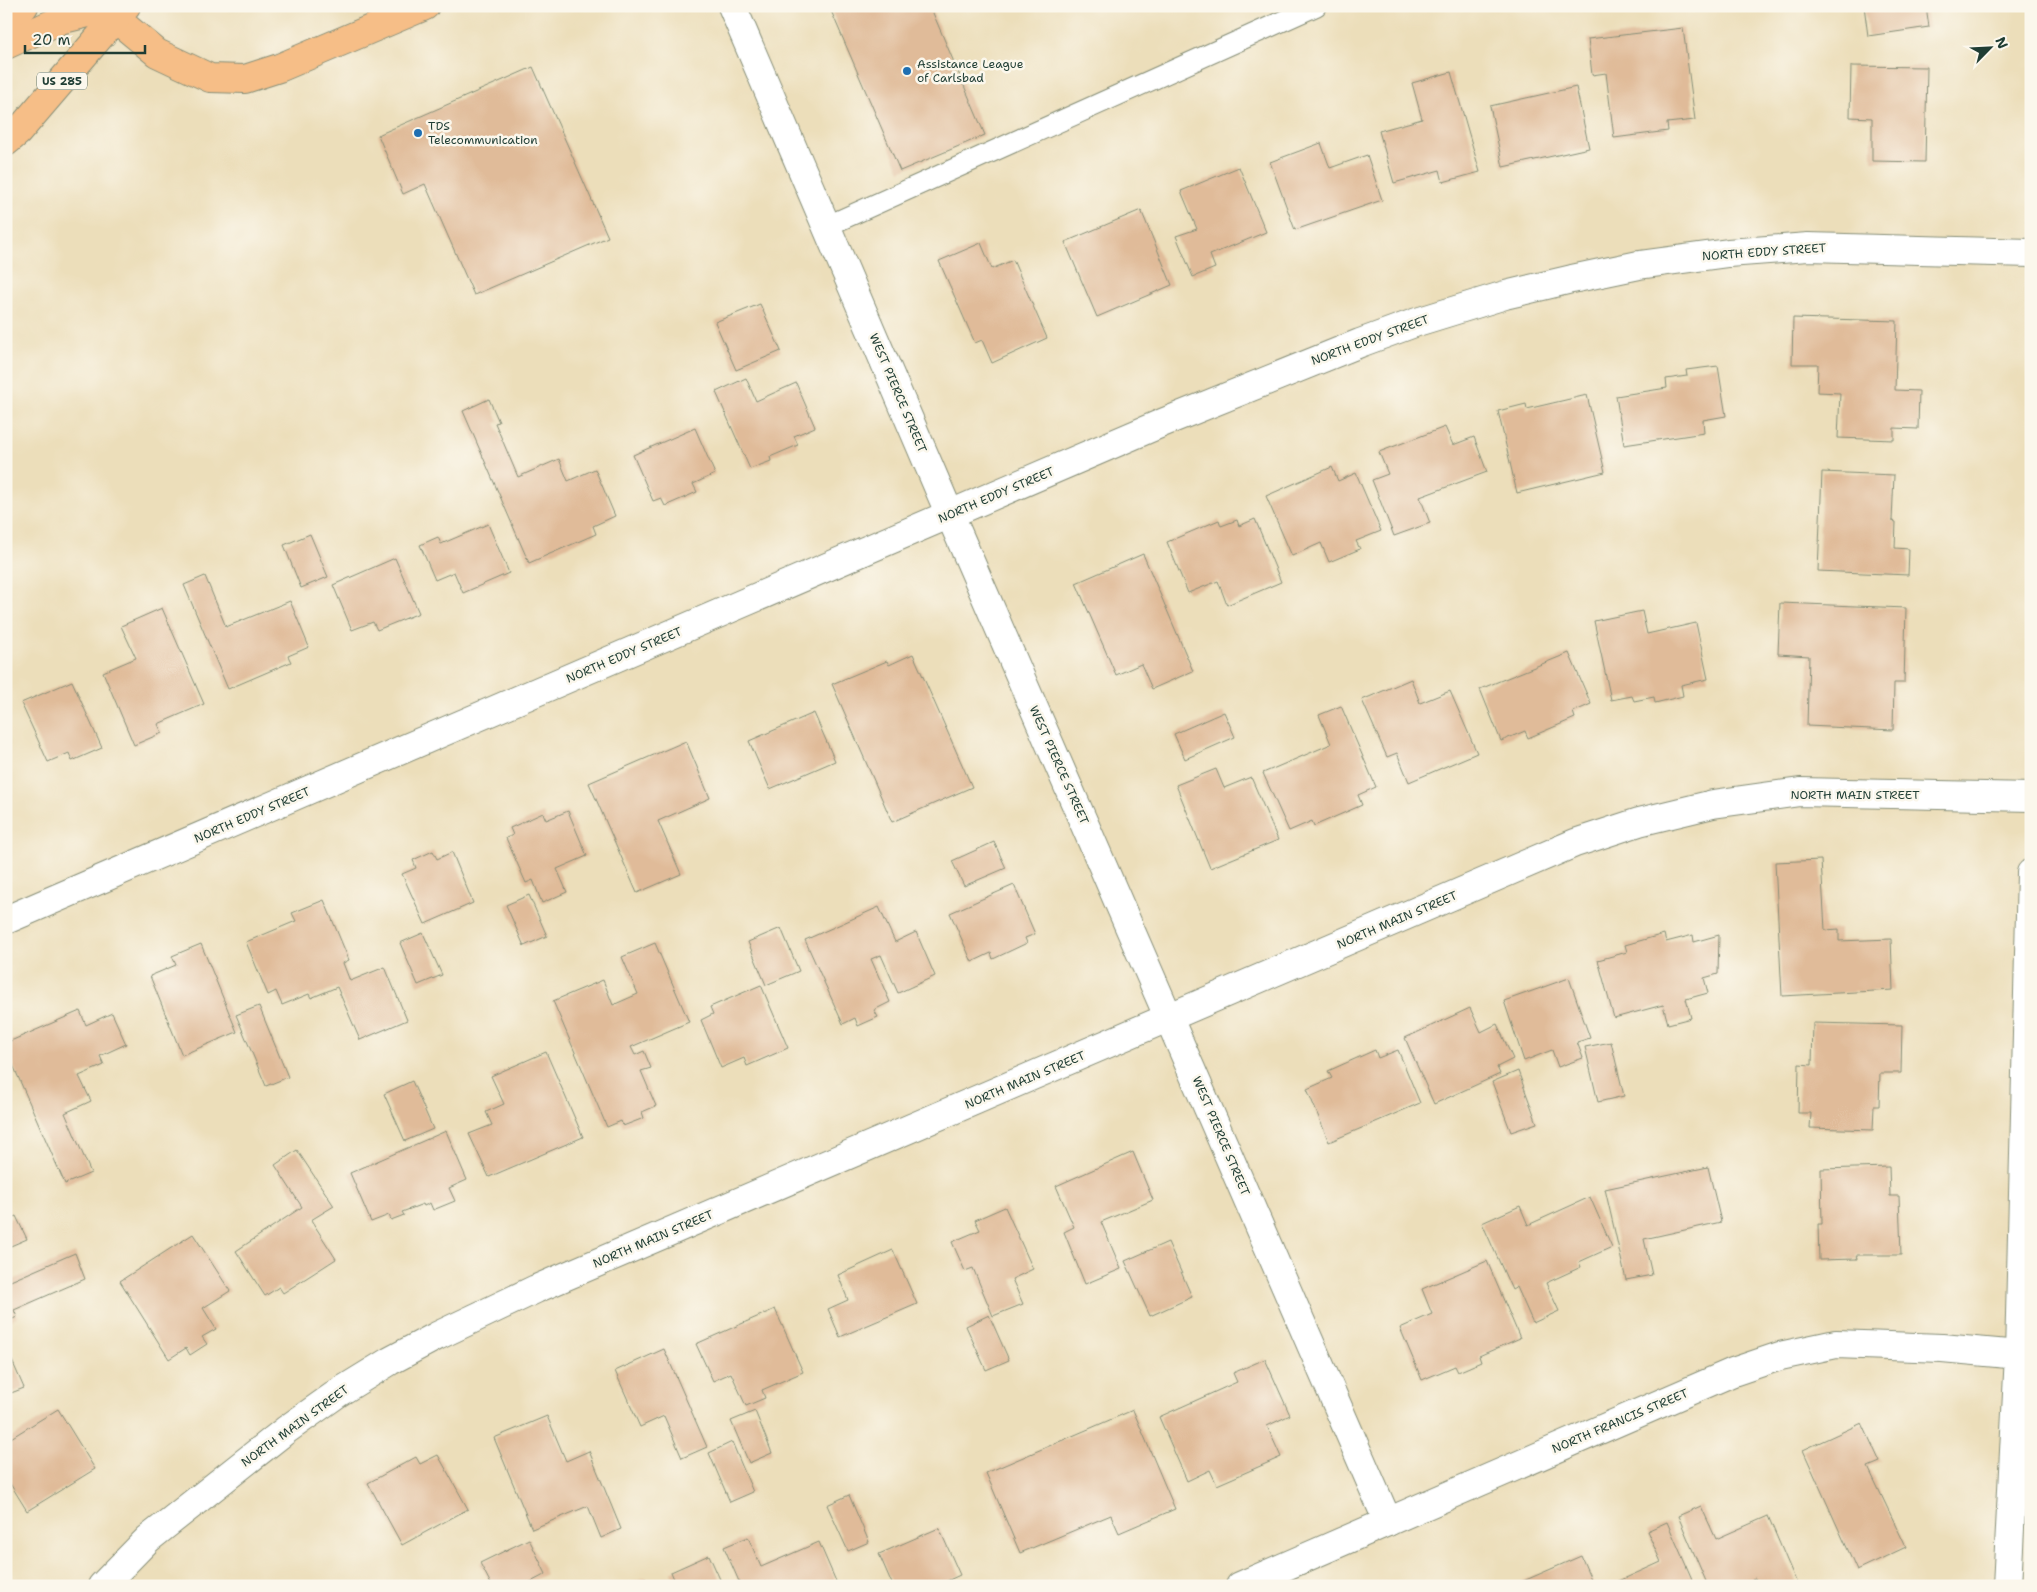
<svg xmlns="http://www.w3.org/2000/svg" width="2037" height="1592" viewBox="0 0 2037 1592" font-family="'Shantell Sans',sans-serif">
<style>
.building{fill:#e0bb99}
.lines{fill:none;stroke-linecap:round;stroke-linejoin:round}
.lane-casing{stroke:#868e77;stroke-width:22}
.street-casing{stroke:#868e77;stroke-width:30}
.primary-casing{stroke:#868e77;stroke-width:30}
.highway-casing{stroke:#868e77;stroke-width:30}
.lane{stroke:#fff;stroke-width:20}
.street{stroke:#fff;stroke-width:28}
.primary{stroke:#f6be87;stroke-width:28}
.highway{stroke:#f6be87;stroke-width:28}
.poi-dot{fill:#1f6fb2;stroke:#fbf7ec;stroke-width:2}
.labels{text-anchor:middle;stroke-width:5;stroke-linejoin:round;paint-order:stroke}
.shield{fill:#fbf7ec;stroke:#61756b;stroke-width:1}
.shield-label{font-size:11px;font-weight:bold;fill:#1f3d34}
.poi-label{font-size:12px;fill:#1f3d34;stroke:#fbf7ec;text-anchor:start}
.street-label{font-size:12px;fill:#1f3d34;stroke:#fbf7ec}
</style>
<rect width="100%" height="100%" fill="#fbf7ec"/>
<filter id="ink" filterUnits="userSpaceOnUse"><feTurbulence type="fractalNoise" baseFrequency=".02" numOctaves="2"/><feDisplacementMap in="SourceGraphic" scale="10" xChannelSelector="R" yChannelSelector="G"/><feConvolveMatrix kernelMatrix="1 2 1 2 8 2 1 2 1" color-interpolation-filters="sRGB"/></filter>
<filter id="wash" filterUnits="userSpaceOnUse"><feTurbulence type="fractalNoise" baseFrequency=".0096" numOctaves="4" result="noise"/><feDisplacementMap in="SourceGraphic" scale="20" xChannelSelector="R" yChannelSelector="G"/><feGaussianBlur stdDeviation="1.12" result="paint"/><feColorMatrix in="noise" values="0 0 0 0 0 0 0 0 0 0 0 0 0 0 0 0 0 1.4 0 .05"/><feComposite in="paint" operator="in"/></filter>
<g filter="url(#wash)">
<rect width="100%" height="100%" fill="#ecdeba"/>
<g id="blocks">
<g class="building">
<polygon points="829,6 930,6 985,135 900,171"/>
<polygon points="1864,6 1926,6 1929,27 1868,36"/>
<polygon points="1683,28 1695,120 1667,123 1668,131 1614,138 1606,73 1592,75 1588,39"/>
<polygon points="1851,66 1927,67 1925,162 1872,161 1872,118 1850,117"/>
<polygon points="533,67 608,237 474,295 425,184 403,194 378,135"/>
<polygon points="1451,72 1480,172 1443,182 1440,170 1394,183 1379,131 1422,119 1412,83"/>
<polygon points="1576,87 1589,148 1503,167 1490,106"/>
<polygon points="1321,143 1330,168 1367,155 1382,200 1295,230 1270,162"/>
<polygon points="1239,167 1266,232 1210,255 1215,268 1193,277 1176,236 1197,229 1181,191"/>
<polygon points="1141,210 1172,285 1097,317 1065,242"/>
<polygon points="981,243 992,269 1013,260 1047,338 992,363 982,340 975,343 939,261"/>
<polygon points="760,304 781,351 736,370 715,322"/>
<polygon points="1793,318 1897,321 1895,390 1919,391 1918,429 1894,428 1894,440 1838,438 1840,393 1817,392 1818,364 1792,364"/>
<polygon points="1718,366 1726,416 1703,420 1704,433 1624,445 1616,396 1667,388 1666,379 1687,376 1686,370"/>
<polygon points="746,378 756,401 796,383 815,427 794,436 798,445 770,457 771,461 750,469 716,392"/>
<polygon points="1587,395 1605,472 1517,493 1498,411 1526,404 1527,409"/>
<polygon points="489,399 499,422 495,423 518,477 559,459 568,481 595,469 615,516 593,526 596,534 529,563 463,411"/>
<polygon points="1445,427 1453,445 1474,437 1487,472 1420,497 1430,523 1394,536 1372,480 1388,474 1379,452"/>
<polygon points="695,428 715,474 693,484 697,492 665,506 661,498 653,501 633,455"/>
<polygon points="1332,467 1338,481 1356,473 1381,531 1356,541 1360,549 1329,562 1321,543 1292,556 1266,496"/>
<polygon points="1822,472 1894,475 1892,521 1896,522 1895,548 1909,549 1908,575 1818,571"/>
<polygon points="1255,519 1281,582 1227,605 1218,581 1188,593 1167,542 1219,520 1221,526 1237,520 1239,526"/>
<polygon points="488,524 509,573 463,593 454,572 435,580 420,545 438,537 441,544"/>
<polygon points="310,534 328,577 301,588 284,545"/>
<polygon points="1143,554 1193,671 1152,689 1141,664 1116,675 1076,583"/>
<polygon points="395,558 419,613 377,630 373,622 352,630 333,585"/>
<polygon points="205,576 226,627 290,601 309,647 288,656 291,662 228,689 184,585"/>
<polygon points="1780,603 1906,608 1904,683 1894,683 1893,730 1807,726 1809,656 1778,654"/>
<polygon points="162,608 204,704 158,724 162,733 134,745 103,672 136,658 121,626"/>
<polygon points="1642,611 1647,634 1696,623 1708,679 1681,685 1683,696 1655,703 1654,697 1634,701 1632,696 1611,700 1594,621"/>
<polygon points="1569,653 1591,704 1573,712 1575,718 1528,738 1525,731 1501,741 1480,689"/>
<polygon points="913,654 972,787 892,822 832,684 887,661 889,665"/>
<polygon points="1411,679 1420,703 1450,691 1477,753 1409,782 1397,753 1387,757 1362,700"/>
<polygon points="72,681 102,748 72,761 69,753 48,762 21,703"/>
<polygon points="1341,706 1376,787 1358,795 1362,805 1314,826 1312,821 1289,831 1263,773 1331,744 1319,715"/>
<polygon points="1224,712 1235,737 1185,759 1174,734"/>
<polygon points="814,713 835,761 770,789 749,741"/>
<polygon points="686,741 710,798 658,821 681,874 637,893 589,783"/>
<polygon points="1216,769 1224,788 1251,777 1278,840 1210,868 1176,785"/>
<polygon points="568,811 587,856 557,869 567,892 542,903 533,880 526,883 506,838 513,835 510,828 543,813 546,820"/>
<polygon points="994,842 1006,868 964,886 952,861"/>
<polygon points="433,851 437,859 452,852 473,903 425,924 402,874 416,868 413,860"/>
<polygon points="1821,860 1825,930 1839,929 1839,941 1891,939 1893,990 1782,996 1775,862"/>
<polygon points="1014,885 1035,934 1025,938 1027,943 993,959 991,953 972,962 950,913"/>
<polygon points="529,895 547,936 524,946 506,905"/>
<polygon points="324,900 349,960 343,963 350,981 385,967 407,1020 360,1040 337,987 311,998 309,994 282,1005 276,991 268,995 246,942 296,921 292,913"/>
<polygon points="879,907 895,942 916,932 935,976 898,993 881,955 871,959 890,1002 874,1010 878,1017 858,1026 855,1018 843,1024 805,940"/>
<polygon points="781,928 799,971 766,985 748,942"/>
<polygon points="423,933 442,975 418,985 400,943"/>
<polygon points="1664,934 1666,942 1693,935 1694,942 1719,935 1718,974 1704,978 1708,993 1686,999 1691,1018 1668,1024 1663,1005 1614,1018 1598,960 1627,952 1625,945"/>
<polygon points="655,943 689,1022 631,1047 635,1055 644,1051 651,1068 641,1071 656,1106 642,1112 644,1118 623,1126 621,1121 607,1127 553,1001 603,980 613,1005 638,994 622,957"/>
<polygon points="201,944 237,1032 182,1055 150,976 176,965 172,956"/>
<polygon points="1569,978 1590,1038 1577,1042 1583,1058 1558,1067 1552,1050 1524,1061 1504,1001"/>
<polygon points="761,985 788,1048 747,1066 744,1058 721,1068 701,1020 713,1014 710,1007"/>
<polygon points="259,1006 288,1077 266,1086 236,1015"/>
<polygon points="1470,1008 1481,1032 1497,1024 1513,1059 1497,1067 1500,1074 1434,1104 1405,1038"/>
<polygon points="80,1011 86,1025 112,1013 126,1044 100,1056 104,1065 79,1076 91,1101 65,1113 91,1173 65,1184 6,1049 6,1043"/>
<polygon points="1813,1023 1902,1025 1901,1073 1880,1073 1879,1106 1874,1106 1873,1130 1810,1128 1811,1113 1798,1113 1799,1064 1812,1065"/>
<polygon points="1611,1042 1624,1096 1598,1102 1585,1047"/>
<polygon points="1375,1050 1378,1058 1398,1050 1420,1103 1329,1142 1307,1089 1332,1078 1328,1071"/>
<polygon points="546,1052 583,1137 489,1177 469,1134 492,1125 486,1112 504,1104 491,1076"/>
<polygon points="1518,1071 1537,1123 1511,1132 1492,1082"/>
<polygon points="412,1081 433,1129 405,1141 384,1094"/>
<polygon points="446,1131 467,1180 449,1188 455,1201 433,1210 430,1203 424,1206 423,1204 402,1212 404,1215 391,1220 389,1215 371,1222 350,1173"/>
<polygon points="297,1150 334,1206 311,1220 336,1259 283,1293 279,1287 265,1296 236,1251 302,1207 275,1165"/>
<polygon points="1133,1152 1153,1200 1101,1222 1121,1269 1085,1284 1064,1232 1074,1227 1056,1186"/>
<polygon points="1708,1167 1721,1222 1644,1239 1652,1275 1626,1280 1605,1189"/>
<polygon points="1889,1167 1890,1196 1899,1196 1901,1255 1856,1255 1857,1259 1819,1260 1818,1224 1822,1224 1821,1169"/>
<polygon points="1590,1197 1612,1247 1579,1262 1581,1267 1546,1283 1559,1311 1533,1323 1517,1287 1512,1290 1482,1223 1520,1206 1528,1225"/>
<polygon points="1005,1207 1033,1269 1012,1279 1023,1304 993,1316 973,1268 965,1271 952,1242 980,1230 975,1220"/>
<polygon points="16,1216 27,1239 6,1248 6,1220"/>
<polygon points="193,1234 230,1291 203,1308 216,1329 202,1337 207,1344 190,1355 186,1348 169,1359 120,1281"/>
<polygon points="1168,1242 1192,1297 1150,1316 1125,1261"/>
<polygon points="893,1250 917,1304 840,1337 828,1309 848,1300 838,1275"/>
<polygon points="75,1253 85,1279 14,1310 17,1317 6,1322 6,1283"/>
<polygon points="1487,1261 1520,1338 1479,1356 1481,1362 1458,1372 1455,1366 1422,1380 1400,1328 1432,1314 1422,1289"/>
<polygon points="775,1309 803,1372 762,1390 765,1398 746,1406 731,1373 713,1381 696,1344"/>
<polygon points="989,1315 1009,1360 986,1370 966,1326"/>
<polygon points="6,1347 24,1388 6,1395"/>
<polygon points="664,1349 707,1447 682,1458 664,1416 640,1427 615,1371"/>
<polygon points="1265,1359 1290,1415 1267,1426 1281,1457 1217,1485 1210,1470 1187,1481 1159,1417 1237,1382 1233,1373"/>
<polygon points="58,1409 95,1469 27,1511 6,1477 6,1441"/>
<polygon points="1133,1410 1175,1509 1119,1533 1111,1515 1020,1553 986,1473"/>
<polygon points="755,1411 772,1453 749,1463 731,1421"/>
<polygon points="547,1416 566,1461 589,1451 621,1529 601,1538 588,1506 532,1529 494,1438"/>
<polygon points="1862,1423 1880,1462 1868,1467 1906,1547 1857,1570 1803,1450"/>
<polygon points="732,1442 753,1492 730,1502 709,1453"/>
<polygon points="438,1455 468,1509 402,1545 368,1483 416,1457 420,1464"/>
<polygon points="849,1495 869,1542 848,1551 827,1505"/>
<polygon points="1701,1506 1716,1539 1768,1516 1798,1586 1758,1586 1755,1578 1752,1579 1754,1586 1708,1586 1678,1516"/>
<polygon points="1667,1522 1695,1586 1608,1586 1661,1562 1647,1531"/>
<polygon points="939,1528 960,1575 936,1586 893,1586 879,1554"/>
<polygon points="748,1537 761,1567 819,1542 838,1586 767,1586 766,1582 757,1586 741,1586 724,1547"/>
<polygon points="529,1539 546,1574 523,1586 492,1586 480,1563"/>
<polygon points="709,1555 723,1586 677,1586 671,1572"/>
<polygon points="1581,1556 1594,1586 1512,1586"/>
<polygon points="645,1578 649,1586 626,1586"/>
</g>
</g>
</g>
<g filter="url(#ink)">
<use href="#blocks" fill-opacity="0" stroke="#868e77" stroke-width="1"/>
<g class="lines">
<defs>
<polyline id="lane" points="827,226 1316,6"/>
<g id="street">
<polyline points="732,6 950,515 1388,1522"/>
<polyline points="6,920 1162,423 1360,343 1417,322 1505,295 1572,279 1639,265 1728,253 1808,247 2031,253"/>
<polyline points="102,1586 148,1539 286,1430 338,1393 390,1361 437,1336 536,1289 1575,843 1639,822 1713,804 1800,792 2031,797"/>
<polyline points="1240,1586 1733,1372 1780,1356 1836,1344 1942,1348 2019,1355"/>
<polyline points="2007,1586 2019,1355 2031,873"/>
</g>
<polyline id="primary" points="116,19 157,53 210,78 245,79 279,68 425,6"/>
<g id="highway">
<polyline points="6,25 24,6"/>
<polyline points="6,45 60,20 93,12 116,19"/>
<polyline points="6,142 18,132 126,6"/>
</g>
</defs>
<use href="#lane" class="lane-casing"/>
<use href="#street" class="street-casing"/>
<use href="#primary" class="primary-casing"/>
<use href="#highway" class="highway-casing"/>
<use href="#lane" class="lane"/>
<use href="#street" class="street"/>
<use href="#primary" class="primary"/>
<use href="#highway" class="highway"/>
</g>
</g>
<g class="poi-dot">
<circle cx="907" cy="71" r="5"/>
<circle cx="418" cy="133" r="5"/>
</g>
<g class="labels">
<rect class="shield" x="37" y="72.5" width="50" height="17" rx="4"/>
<g class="shield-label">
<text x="62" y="85">US 285</text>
</g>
<g class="poi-label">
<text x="917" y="68">Assistance League<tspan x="917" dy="14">of Carlsbad</tspan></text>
<text x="428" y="130">TDS<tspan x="428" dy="14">Telecommunication</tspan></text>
</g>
<g class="street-label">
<text transform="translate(1764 252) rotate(-4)" y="4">NORTH EDDY STREET</text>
<text transform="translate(1370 340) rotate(-20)" y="4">NORTH EDDY STREET</text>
<text transform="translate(898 393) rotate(67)" y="4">WEST PIERCE STREET</text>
<text transform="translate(996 495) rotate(-23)" y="4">NORTH EDDY STREET</text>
<text transform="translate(624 655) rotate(-23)" y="4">NORTH EDDY STREET</text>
<text transform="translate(1059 765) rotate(66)" y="4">WEST PIERCE STREET</text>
<text x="1855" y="799">NORTH MAIN STREET</text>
<text transform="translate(252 815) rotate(-23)" y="4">NORTH EDDY STREET</text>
<text transform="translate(1397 920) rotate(-23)" y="4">NORTH MAIN STREET</text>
<text transform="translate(1025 1080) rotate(-23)" y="4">NORTH MAIN STREET</text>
<text transform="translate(1221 1136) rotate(67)" y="4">WEST PIERCE STREET</text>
<text transform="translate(653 1239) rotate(-23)" y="4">NORTH MAIN STREET</text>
<text transform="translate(1620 1421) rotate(-23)" y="4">NORTH FRANCIS STREET</text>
<text transform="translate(295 1426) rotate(-36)" y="4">NORTH MAIN STREET</text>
</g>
</g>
<rect width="2037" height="1592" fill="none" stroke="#fbf7ec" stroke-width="25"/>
<g transform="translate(1990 48) rotate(66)" stroke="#fbf7ec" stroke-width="4" paint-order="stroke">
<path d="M0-4L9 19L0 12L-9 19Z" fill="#1f3d34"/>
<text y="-8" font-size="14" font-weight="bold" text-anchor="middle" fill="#1f3d34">N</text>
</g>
<path d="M25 45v8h120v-8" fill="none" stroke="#1f3d34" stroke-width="2.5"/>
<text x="32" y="45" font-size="15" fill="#1f3d34" stroke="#fbf7ec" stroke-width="4" paint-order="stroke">20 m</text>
</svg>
